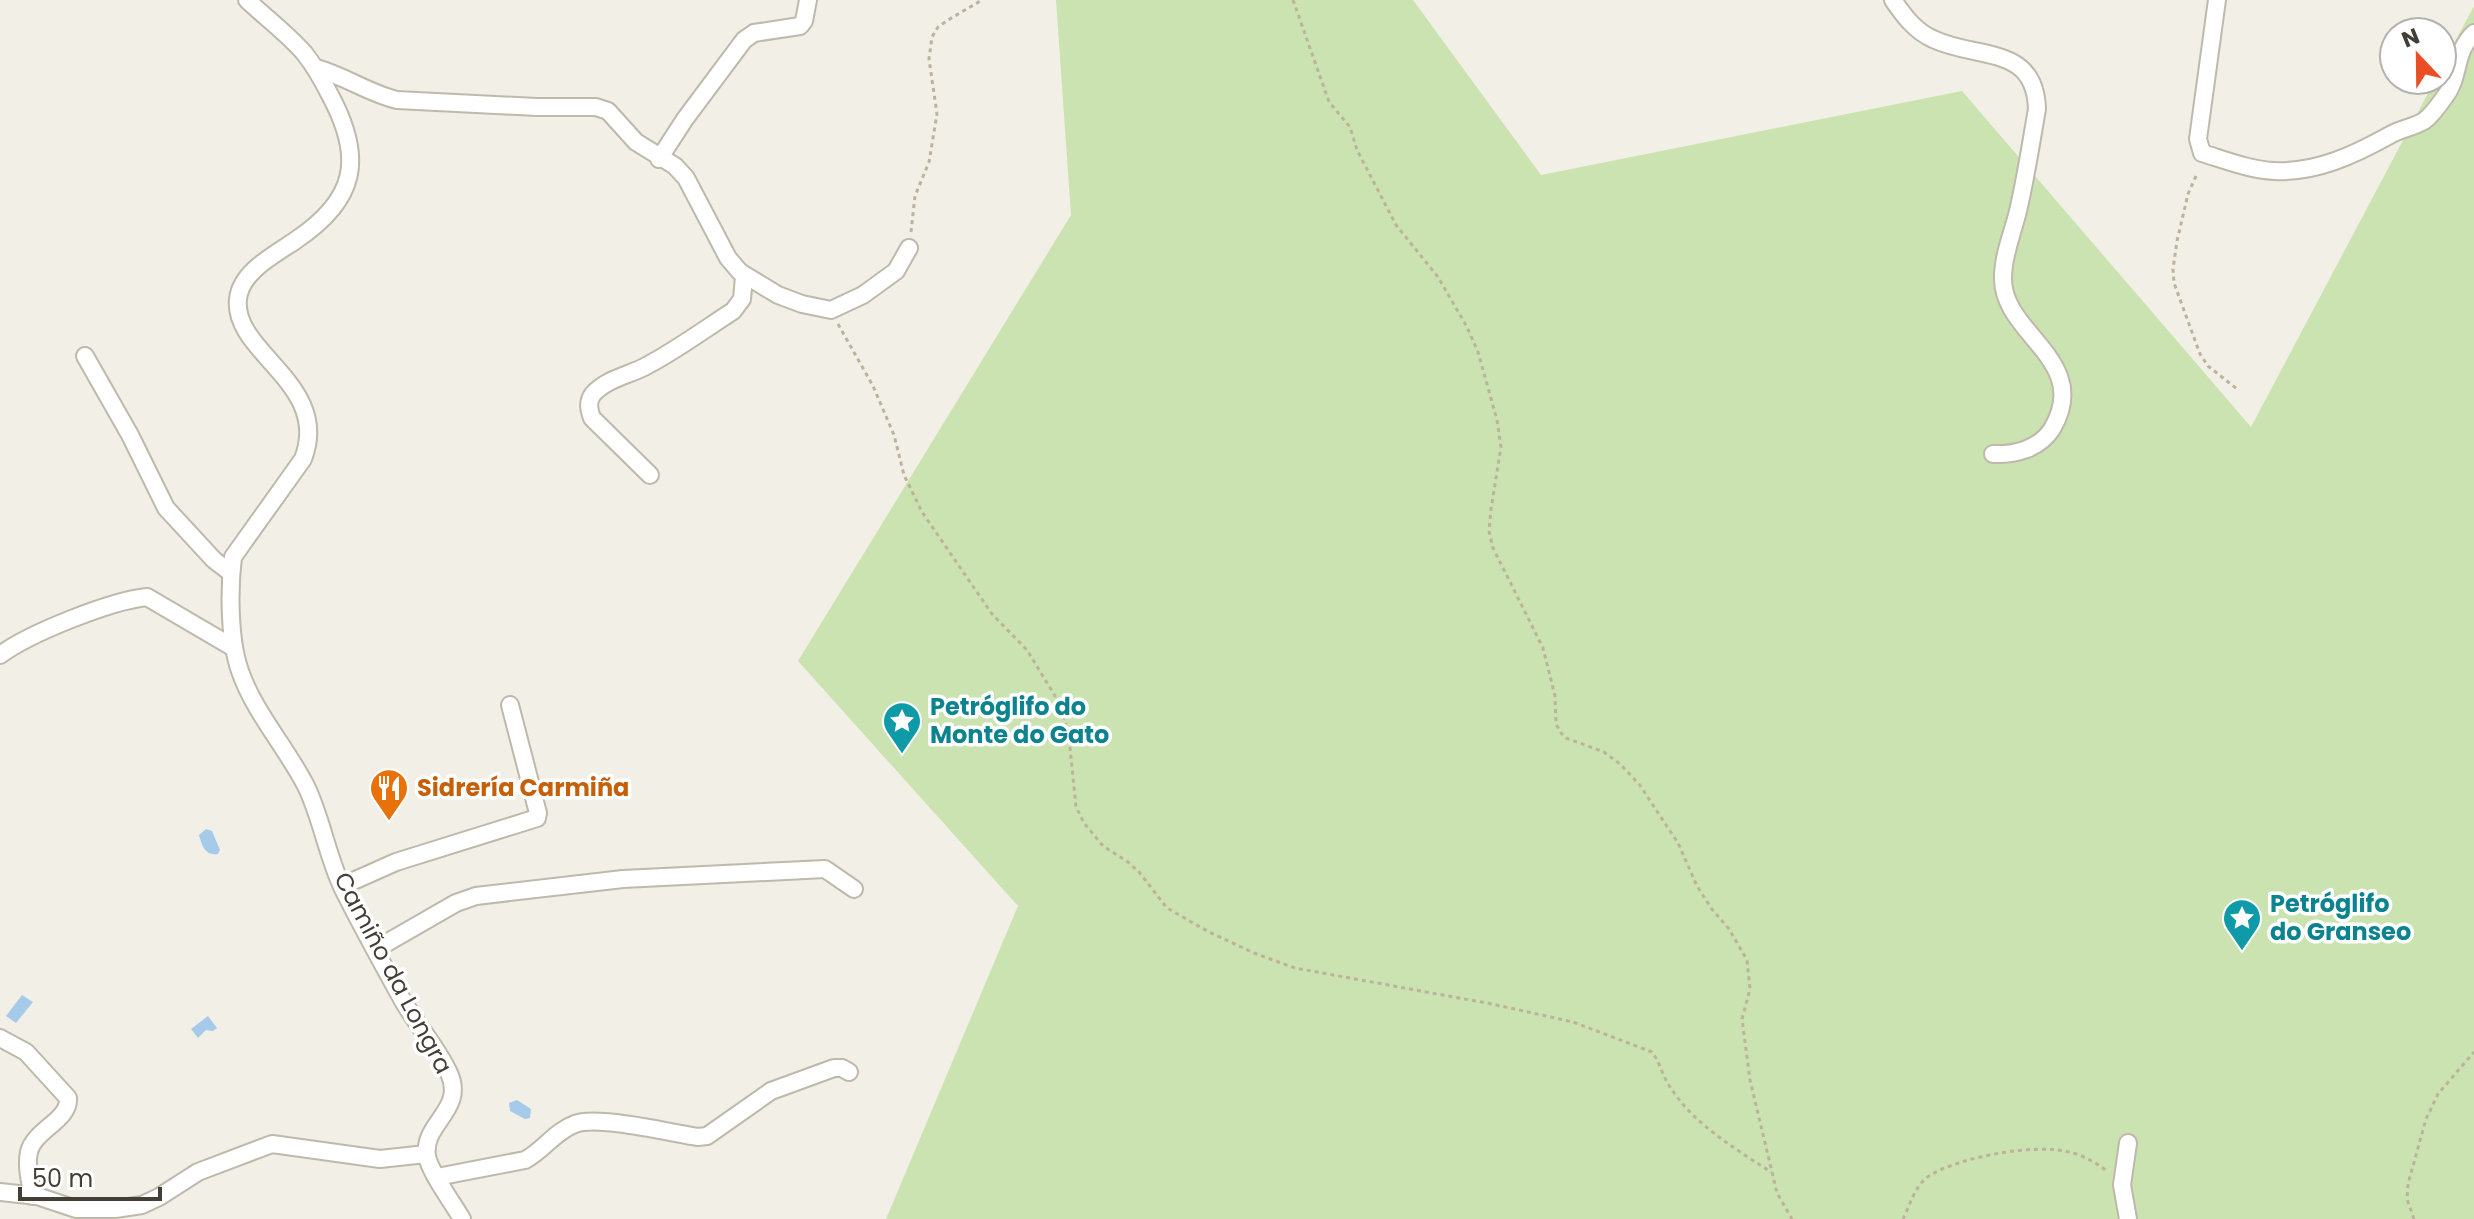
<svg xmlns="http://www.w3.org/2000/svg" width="2474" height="1219" viewBox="0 0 2474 1219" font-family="Poppins,sans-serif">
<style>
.green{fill:#cae3b1}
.water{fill:#a6caea}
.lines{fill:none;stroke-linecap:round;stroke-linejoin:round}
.street-casing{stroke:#bfb9ac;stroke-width:20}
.path{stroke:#bdb39c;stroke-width:3;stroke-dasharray:4 4;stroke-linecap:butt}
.street{stroke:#fff;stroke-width:16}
.labels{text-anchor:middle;stroke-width:7;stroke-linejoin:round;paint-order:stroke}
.culture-label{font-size:24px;font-weight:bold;fill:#0d838f;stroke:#fff;text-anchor:start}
.food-label{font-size:24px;font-weight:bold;fill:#c56008;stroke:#fff;text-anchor:start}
.street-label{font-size:24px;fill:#433f36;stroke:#fff}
</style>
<rect width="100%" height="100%" fill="#f1efe6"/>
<polygon class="green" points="1056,0 1413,0 1541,175 1962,91 2251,427 2435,80 2442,80 2442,66 2474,6 2474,1219 886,1219 1018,906 798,661 1071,215"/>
<g class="water">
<path d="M206 829 212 831 220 850 218 854C205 856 202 846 199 835Z"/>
<polygon points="22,995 33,1002 16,1023 6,1016"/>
<polygon points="208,1016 217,1028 213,1031 206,1030 198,1038 191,1029"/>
<polygon points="517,1100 531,1109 530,1118 525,1119 510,1111 509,1103"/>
</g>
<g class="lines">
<defs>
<g id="street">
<path d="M247 0C266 18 288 34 305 54 315 67 323 81 330 95 364 158 357 199 296 240 276 254 241 271 238 299 232 353 332 384 303 459L233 557C229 589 229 640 240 671 254 712 286 747 306 786 322 819 327 856 343 889 362 927 383 965 403 1001 417 1025 437 1047 449 1073 466 1110 422 1123 427 1156 430 1173 453 1203 462 1219"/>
<path d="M1893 0C1904 16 1915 31 1933 39 1977 60 2035 44 2037 109 2031 143 2026 177 2018 211 2013 232 2003 255 2003 277 2001 334 2093 360 2052 429 2039 449 2015 455 1993 454"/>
<path d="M2217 0 2198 139 2202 153C2225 160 2250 170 2274 171 2316 173 2354 155 2390 135 2400 129 2414 127 2424 121 2431 116 2439 105 2444 98 2461 77 2453 53 2474 33"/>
<path d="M316 68C345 76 368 93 397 100L537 107H596L608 111 636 142 675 166 686 178 728 258 740 272 778 295 802 304 831 310 863 295 896 271 909 248"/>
<polyline points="659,159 685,119 744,40 754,33 800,26 804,21 808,0"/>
<polyline points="85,356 130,435 166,508 214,560 231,573"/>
<path d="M650 475 592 418C589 410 587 402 593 394 607 378 631 375 648 365 678 349 705 329 733 311L742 299 744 277"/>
<path d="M0 655C30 633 110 601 147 597L234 648"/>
<polyline points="342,886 396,862 537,818 538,813 510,705"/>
<polyline points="376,949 456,903 476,896 623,879 825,869 854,889"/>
<path d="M0 1038 26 1052 68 1098C70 1120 34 1130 29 1152 26 1166 30 1182 33 1196"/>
<polyline points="2128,1143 2122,1185 2128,1219"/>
<path d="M437 1177 525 1160C543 1151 555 1131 575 1124 597 1115 671 1133 698 1137L707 1136 771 1091 834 1068H842L849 1072"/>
<polyline points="0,1192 37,1196 76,1209 115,1209 142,1205 159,1197 198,1172 272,1144 380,1159 426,1154"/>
</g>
</defs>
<use href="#street" class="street-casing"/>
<g class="path">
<polyline points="1293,0 1329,102 1350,127 1357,150 1396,225 1438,277 1467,327 1478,352 1497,420 1501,447 1491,509 1489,531 1493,548 1543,648 1555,696 1556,724 1561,733 1566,738 1604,752 1620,764 1639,784 1678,843 1697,886 1711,908 1729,929 1747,960 1750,989 1742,1019 1750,1080 1777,1193 1792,1219"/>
<polyline points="2196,176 2188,194 2177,241 2173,269 2174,283 2200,354 2208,366 2237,389"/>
<polyline points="911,232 915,196 929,162 937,114 929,59 932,37 938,27 948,20 982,0"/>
<path d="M838 324 873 386 894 435 904 475 922 512 992 614 1027 650 1055 696 1063 713 1069 738 1076 807 1084 823 1103 846 1128 862 1139 872 1167 908 1209 932 1254 953 1295 968 1492 1004 1573 1022 1652 1052C1659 1061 1661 1071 1666 1080 1688 1121 1734 1148 1771 1172"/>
<path d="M1903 1219C1910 1205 1915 1185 1929 1176 1958 1157 2036 1143 2069 1152 2083 1155 2097 1163 2108 1172"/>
<polyline points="2414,1219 2407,1199 2408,1184 2426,1119 2438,1094 2474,1052"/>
</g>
<use href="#street" class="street"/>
</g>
<defs>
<symbol id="sight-pin" viewBox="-11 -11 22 30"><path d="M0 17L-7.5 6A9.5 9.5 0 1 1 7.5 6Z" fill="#0f9aa8" stroke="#fff"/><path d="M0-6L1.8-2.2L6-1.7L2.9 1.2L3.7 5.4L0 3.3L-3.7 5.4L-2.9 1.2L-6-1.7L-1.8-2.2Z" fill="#fff"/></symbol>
<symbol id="restaurant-pin" viewBox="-11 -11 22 30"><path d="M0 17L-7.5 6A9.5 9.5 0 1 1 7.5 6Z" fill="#e8710a" stroke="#fff"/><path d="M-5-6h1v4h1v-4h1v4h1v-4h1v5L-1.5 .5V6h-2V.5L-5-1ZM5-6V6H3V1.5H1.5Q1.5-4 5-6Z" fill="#fff"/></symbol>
</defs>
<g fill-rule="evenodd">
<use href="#sight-pin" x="880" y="699" width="44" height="60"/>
<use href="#restaurant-pin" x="367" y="766" width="44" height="60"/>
<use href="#sight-pin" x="2220" y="896" width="44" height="60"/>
</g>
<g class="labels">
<g class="culture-label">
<text x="930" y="715">Petróglifo do<tspan x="930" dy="28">Monte do Gato</tspan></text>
<text x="2270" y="912">Petróglifo<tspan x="2270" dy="28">do Granseo</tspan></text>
</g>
<g class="food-label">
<text x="417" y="796">Sidrería Carmiña</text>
</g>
<g class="street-label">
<text transform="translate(393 973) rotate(62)" y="8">Camiño da Longra</text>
</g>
</g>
<g transform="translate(2418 56) rotate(338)"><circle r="38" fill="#ffffff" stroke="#b4b2af" stroke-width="2"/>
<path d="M0-6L14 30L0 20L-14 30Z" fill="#e94e25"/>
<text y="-12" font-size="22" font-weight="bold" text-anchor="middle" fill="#433f36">N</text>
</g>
<path d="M20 1187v12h140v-12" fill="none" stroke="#433f36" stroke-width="4"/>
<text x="32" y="1187" font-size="24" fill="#433f36" stroke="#ffffff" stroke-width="6" paint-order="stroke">50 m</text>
</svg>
